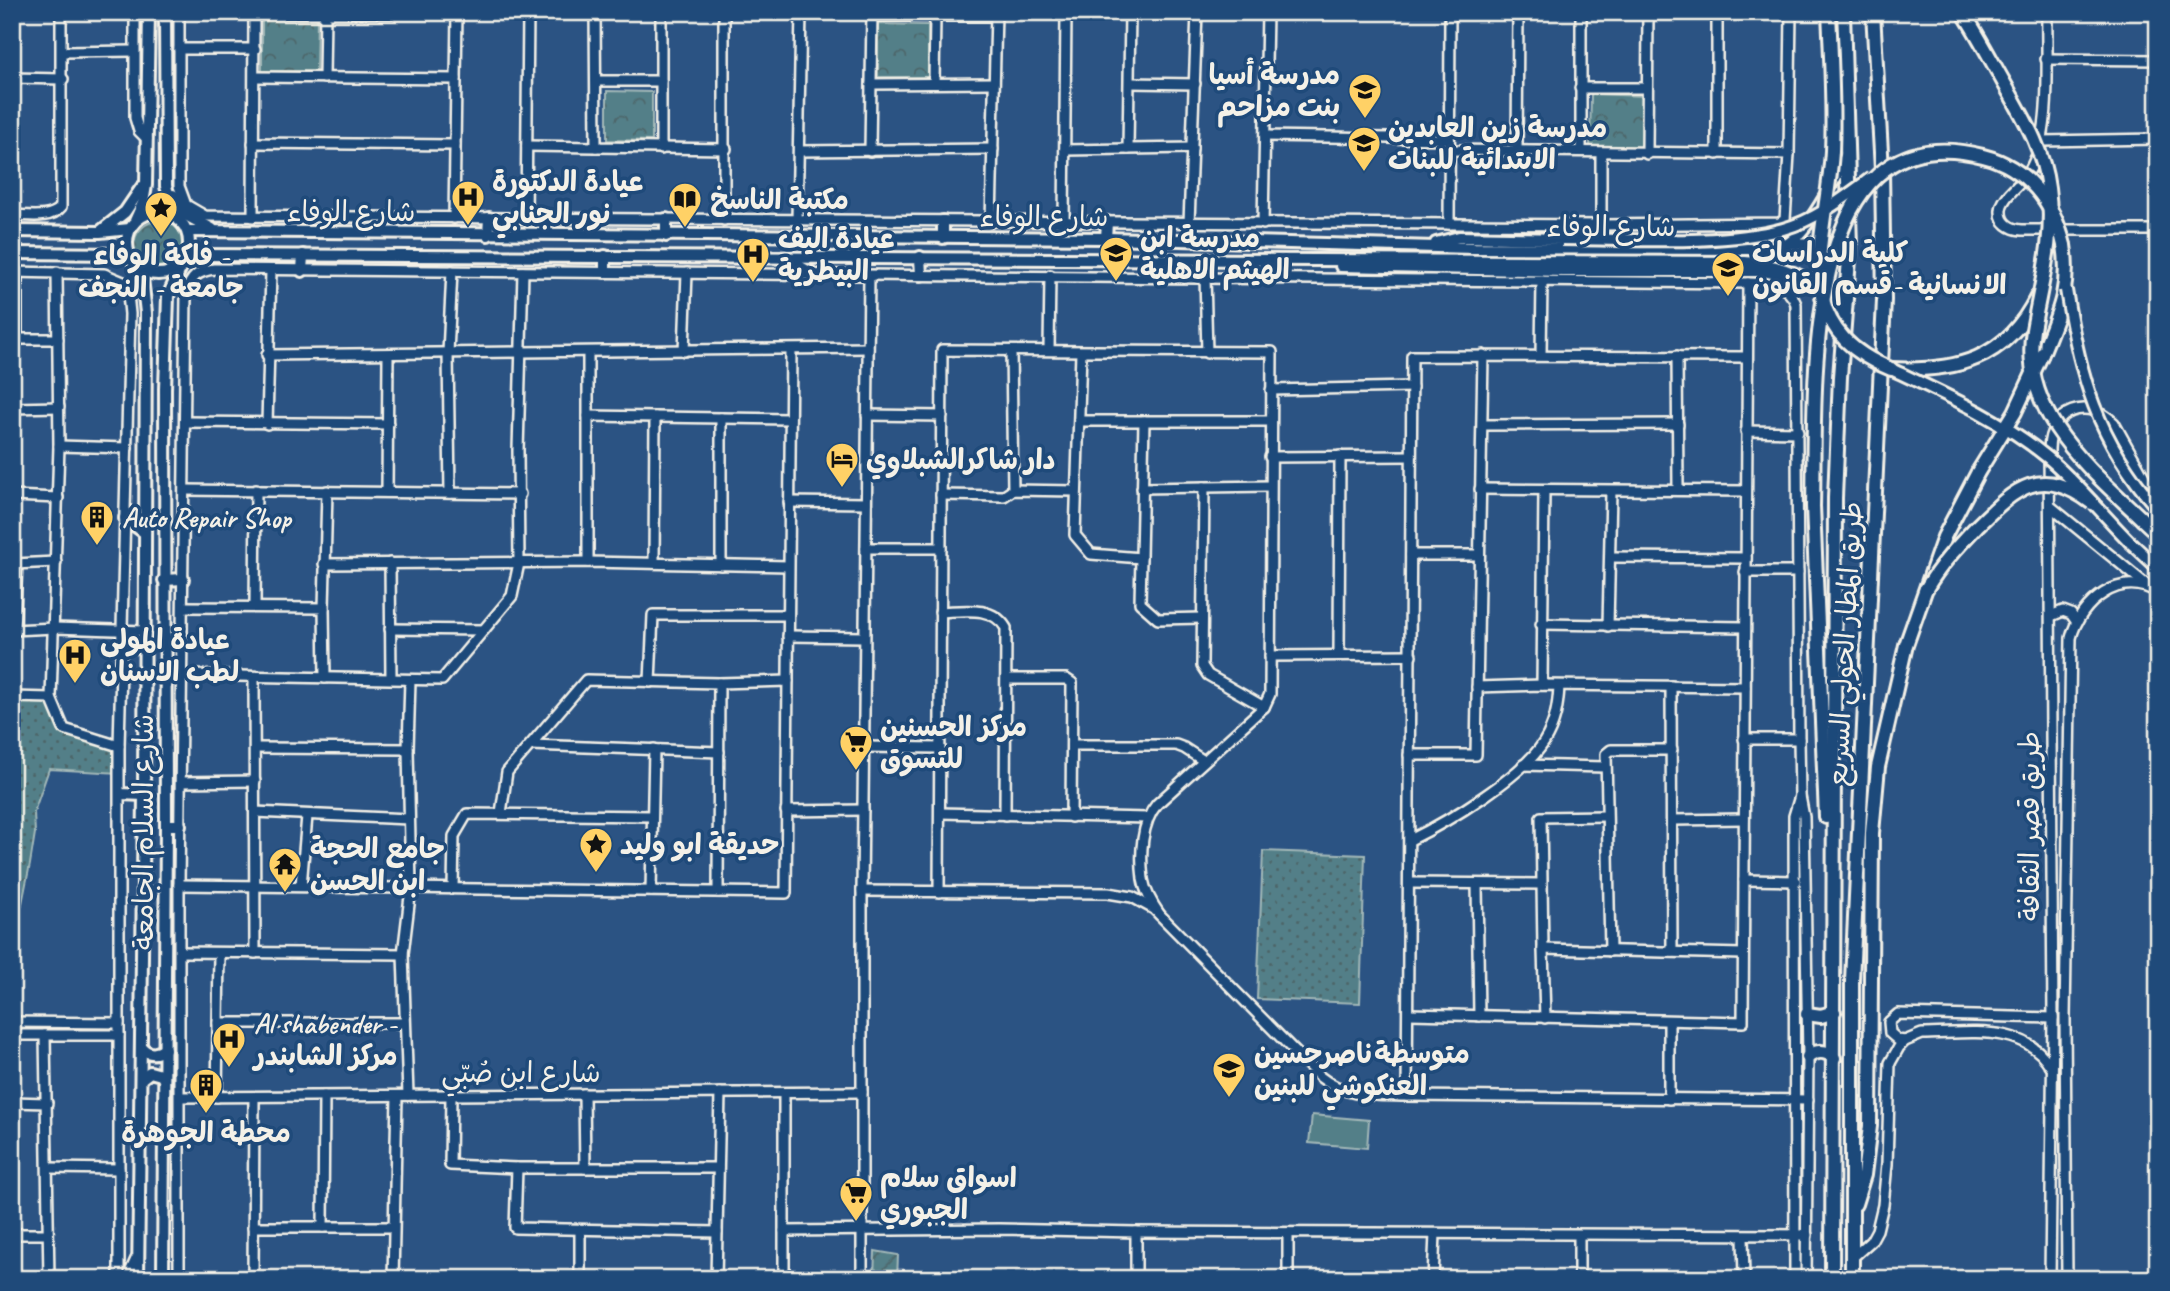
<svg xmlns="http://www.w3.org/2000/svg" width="2170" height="1291" viewBox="0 0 2170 1291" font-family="Caveat,'Playpen Sans Arabic',sans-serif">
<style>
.grass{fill:url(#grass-dots);stroke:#a3b8b8;stroke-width:2}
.park{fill:url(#park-crowns);stroke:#a3b8b8;stroke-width:2}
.garden{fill:url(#garden-furrows);stroke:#a3b8b8;stroke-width:2}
.pitch{fill:#527f88;stroke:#a3b8b8;stroke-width:2}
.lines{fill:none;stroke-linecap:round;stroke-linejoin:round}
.minor-casing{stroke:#f4f1e8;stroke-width:14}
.major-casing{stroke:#f4f1e8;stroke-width:16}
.highway-casing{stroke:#f4f1e8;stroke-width:18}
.minor{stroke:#1f4a7a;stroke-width:9}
.major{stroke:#1f4a7a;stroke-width:10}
.highway{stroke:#1f4a7a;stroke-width:12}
.major-bridge-casing{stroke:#f4f1e8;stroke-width:16;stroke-linecap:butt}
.highway-bridge-casing{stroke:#f4f1e8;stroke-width:18;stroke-linecap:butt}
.major-bridge{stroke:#1f4a7a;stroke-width:10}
.highway-bridge{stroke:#1f4a7a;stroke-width:12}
.labels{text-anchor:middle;stroke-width:7;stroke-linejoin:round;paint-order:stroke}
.poi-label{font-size:28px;font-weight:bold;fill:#f4f1e8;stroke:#1f4a7a;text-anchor:start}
.street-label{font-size:28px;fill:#f4f1e8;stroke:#1f4a7a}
</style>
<defs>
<pattern id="grass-dots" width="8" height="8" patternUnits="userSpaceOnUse" patternTransform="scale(1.75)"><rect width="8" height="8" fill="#527f88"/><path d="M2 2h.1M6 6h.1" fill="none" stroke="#4e666a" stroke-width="1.8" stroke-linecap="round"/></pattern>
<pattern id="park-crowns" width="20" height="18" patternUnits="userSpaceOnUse" patternTransform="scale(1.75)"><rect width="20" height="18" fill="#527f88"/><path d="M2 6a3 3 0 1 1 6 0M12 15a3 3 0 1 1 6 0" fill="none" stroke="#4e666a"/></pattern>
<pattern id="garden-furrows" width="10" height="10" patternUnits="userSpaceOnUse" patternTransform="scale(1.75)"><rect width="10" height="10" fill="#527f88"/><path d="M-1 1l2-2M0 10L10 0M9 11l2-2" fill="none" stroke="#4e666a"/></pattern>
</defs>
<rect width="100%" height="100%" fill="#2b5383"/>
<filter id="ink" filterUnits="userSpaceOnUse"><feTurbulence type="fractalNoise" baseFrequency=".0143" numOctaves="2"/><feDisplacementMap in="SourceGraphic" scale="14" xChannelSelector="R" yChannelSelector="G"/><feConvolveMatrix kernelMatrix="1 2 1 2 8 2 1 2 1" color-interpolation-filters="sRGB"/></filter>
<g filter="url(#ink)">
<g class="grass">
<polygon points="12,696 51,698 64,729 119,746 119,773 49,769 34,812 35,833 30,864 15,938 12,938"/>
<polygon points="1263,851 1365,855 1360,1003 1257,999"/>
</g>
<g class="park">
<polygon points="262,18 317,18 316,71 262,71"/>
<polygon points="878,24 928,25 928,77 878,77"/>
<polygon points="607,91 652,92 652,141 607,140"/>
<polygon points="1591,94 1646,96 1645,150 1590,148"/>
<circle cx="159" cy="246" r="25"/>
</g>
<polygon class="garden" points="875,1251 898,1255 897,1279 874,1279"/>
<polygon class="pitch" points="1312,1115 1369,1120 1367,1148 1309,1143"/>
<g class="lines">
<defs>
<g id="minor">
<polyline points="135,12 135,118 139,131 147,139"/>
<polyline points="179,12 179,186 186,205 205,216 1601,225 1779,223 1785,220 1789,154 1791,12"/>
<polyline points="595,12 596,147 726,149"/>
<polyline points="724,12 724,220"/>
<polyline points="1717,12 1717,154"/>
<path d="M2047 12C2046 51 2051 117 2038 152 2035 160 2031 169 2026 176 2018 187 2002 197 2001 210 2000 223 2011 229 2022 230H2158"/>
<polyline points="254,13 457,13"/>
<polyline points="872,16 996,16"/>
<polyline points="179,49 255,49"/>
<polyline points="63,52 134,51"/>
<polyline points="2046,59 2158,60"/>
<polyline points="255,77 456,79"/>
<polyline points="12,78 63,79"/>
<polyline points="324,78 325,13"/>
<polyline points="596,81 661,81"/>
<polyline points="934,83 935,17"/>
<polyline points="1130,83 1195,84"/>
<polyline points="871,84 994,83"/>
<polyline points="1580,88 1647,88"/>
<polyline points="1265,136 1449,139"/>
<polyline points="2042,141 2158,139"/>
<polyline points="253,143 455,145"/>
<polyline points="527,146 596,147"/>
<polyline points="661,149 661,12"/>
<polyline points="1128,149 1130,12"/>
<polyline points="1065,150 1192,148"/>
<polyline points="1449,150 1789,154"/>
<polyline points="799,151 993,149"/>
<polyline points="870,151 872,12"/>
<polyline points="1517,151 1518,12"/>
<polyline points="1581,151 1581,12"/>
<polyline points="1647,154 1648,12"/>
<path d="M12 215C27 215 51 220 61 207V12"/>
<polyline points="253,217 254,12"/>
<polyline points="454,218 457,12"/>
<polyline points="526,219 528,12"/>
<polyline points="797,220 801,12"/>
<polyline points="991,222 996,12"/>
<polyline points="1064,222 1066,12"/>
<polyline points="1189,223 1197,12"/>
<polyline points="1263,224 1267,12"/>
<polyline points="1449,224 1450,12"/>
<polyline points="1601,225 1601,153"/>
<polyline points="12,272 104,274 123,282 128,294 130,314 119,746 119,1279"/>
<polyline points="17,272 17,339"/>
<polyline points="57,272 59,446 51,698 64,729 119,746"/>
<polyline points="1205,276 1207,353"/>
<polyline points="14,339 58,339"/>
<polyline points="1049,350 1050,275"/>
<polyline points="684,351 687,273"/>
<polyline points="1011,351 1013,490"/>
<polyline points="1081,352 1075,535 1091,554 1141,558"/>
<polyline points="267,355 868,348"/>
<polyline points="1541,355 1542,281"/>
<polyline points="1677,356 1678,489"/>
<polyline points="1271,390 1412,387"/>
<polyline points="12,408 59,407"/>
<polyline points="867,415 942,416"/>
<polyline points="588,416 790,419"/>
<polyline points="721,418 721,565"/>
<polyline points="1079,421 1271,421"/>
<polyline points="1144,421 1140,603 1158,619 1202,618"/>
<polyline points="186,422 388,424"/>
<polyline points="267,424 271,271"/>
<polyline points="1483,425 1678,424"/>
<polyline points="1746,431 1798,432"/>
<polyline points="59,446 127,448"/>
<polyline points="1270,457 1411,456"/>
<polyline points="1204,487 1202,666 1208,675 1264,707"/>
<polyline points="1142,488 1270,486"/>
<polyline points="1480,489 1746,491"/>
<polyline points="186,490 520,494"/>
<polyline points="387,492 388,355"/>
<polyline points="450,493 448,353 452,271"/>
<polyline points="941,495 1004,496 1013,490 1076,491"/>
<polyline points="12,496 58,498"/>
<polyline points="789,502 866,503"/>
<polyline points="2050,506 2149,587"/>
<polyline points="866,548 941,548"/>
<polyline points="1411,555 1479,555"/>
<polyline points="1611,557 1746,558"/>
<polyline points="588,562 588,352"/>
<polyline points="390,563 391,678"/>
<polyline points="654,563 655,417"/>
<polyline points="14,564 56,562"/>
<polyline points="324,564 588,562 788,566"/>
<polyline points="1745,572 1798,572"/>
<polyline points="183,607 324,608"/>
<polyline points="255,607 256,490"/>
<path d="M940 612C964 611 992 605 1006 628L1005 815"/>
<polyline points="2051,616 2063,611 2071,614 2076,621"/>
<polyline points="1541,624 1745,627"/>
<polyline points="1608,626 1611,491"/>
<polyline points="390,629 484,630"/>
<polyline points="12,630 55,628 144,631"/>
<polyline points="14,630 17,564"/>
<polyline points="788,636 864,637"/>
<polyline points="1339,655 1340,456"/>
<polyline points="1270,656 1411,655"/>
<polyline points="183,675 442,680 512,596 519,563 518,450 523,272"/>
<polyline points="254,677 255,953"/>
<polyline points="325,678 324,608 327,491"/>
<polyline points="1007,679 1066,679 1072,683 1071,817"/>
<polyline points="650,682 653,615 788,615"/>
<polyline points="1542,685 1544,491"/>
<polyline points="1671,686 1672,952"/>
<polyline points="1477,687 1542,685 1745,687"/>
<polyline points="12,697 51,698"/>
<polyline points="1744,739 1799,739"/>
<polyline points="531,745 719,752"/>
<polyline points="1072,745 1176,745 1184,748 1204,761"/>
<polyline points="864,747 940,748"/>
<polyline points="255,748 408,749"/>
<polyline points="1409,755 1476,755 1483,355"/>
<polyline points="1523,765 1605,767"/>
<polyline points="181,782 255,781"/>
<polyline points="786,811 863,810"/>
<polyline points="255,812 409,819"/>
<polyline points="501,813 507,772 586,680 719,683 788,681"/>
<polyline points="940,813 1148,818"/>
<polyline points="1672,820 1744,819"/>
<path d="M1410 840C1447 822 1522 777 1544 742 1555 724 1558 707 1559 686"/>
<polyline points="1744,880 1796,881"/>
<polyline points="1410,883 1541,884"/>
<polyline points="1477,884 1479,1016"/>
<polyline points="179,885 786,893 791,350"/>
<polyline points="301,886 307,816"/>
<polyline points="453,888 454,836 467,814 652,816"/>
<polyline points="651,891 654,749"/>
<path d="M862 891 1108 893 1132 897 1154 909 1319 1076C1346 1098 1375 1095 1407 1096L1808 1100"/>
<polyline points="718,892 719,683"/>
<path d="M939 892 942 350 1272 352 1270 694 1264 707 1157 804C1141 823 1140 855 1143 879 1145 892 1153 905 1160 915"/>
<polyline points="1543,949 1541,817 1606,816"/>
<polyline points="1610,951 1606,754 1611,750 1672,750"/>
<polyline points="180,952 403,954"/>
<polyline points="1410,1014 1743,1022 1748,283"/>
<polyline points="1545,1018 1543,949 1743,954"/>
<polyline points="12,1022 119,1023"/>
<polyline points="218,1023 405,1023"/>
<polyline points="12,1035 119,1035"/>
<polyline points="45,1035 49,1279"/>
<polyline points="1905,1041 1898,1040 1890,1033 1889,1022 1898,1014 2053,1018"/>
<polyline points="784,1093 784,1279"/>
<polyline points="584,1094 585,1168"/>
<polyline points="408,1095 403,954 411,888 408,749 410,680"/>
<polyline points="451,1095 450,1165 517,1168 718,1168"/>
<polyline points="1407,1096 1412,356 1746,357"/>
<polyline points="180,1097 862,1092"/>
<polyline points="217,1097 219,953"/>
<polyline points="1669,1099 1669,1021"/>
<polyline points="12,1102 47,1103"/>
<polyline points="48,1168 119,1169"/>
<polyline points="517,1168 515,1228 717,1232"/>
<polyline points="253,1227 393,1227"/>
<polyline points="323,1227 324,1096"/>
<polyline points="784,1231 999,1229 1136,1232 1807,1235"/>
<polyline points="12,1234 48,1234"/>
<polyline points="1579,1235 1579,1279"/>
<polyline points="1743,1236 1744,1279"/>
<path d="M1852 1258 1871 1241 1877 1230 1883 1205 1887 1164 1890 1063 1899 1047 1905 1041 1922 1034C1966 1034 2025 1022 2051 1067"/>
<polyline points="127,1279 136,1259"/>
<path d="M179 1279V885L186 294C190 277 198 271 214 269L1748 283C1768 284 1788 282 1796 304L1799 739 1800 796 1804 817 1808 1057 1806 1279"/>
<polyline points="253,1279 254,1097"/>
<polyline points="393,1279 397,1096"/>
<polyline points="580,1279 580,1231"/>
<polyline points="716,1279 720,1093"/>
<polyline points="862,1279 862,891 869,276"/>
<polyline points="1136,1279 1136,1232"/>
<polyline points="1288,1279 1288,1233"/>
<polyline points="1433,1279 1435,1234"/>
<polyline points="1795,1279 1794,816 1800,796"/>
<path d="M2050 1279 2053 1018 2049 449C2050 410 2087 396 2114 423L2147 482 2158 495"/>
<path d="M2067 1279 2065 1018 2071 638C2080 602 2121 569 2158 593"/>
</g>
<g id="major">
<polyline points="165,12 166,186 174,215"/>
<polyline points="173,195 184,214 212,229"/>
<circle cx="158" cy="243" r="31"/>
<polyline points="135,221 143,203 146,185 149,12"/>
<polyline points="12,231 100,232 130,229"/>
<polyline points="101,231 125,212 142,187"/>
<path d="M188 231 1106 238 1473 248 1761 249C1768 248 1777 249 1784 246 1808 234 1836 178 1847 154"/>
<polyline points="488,235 489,218"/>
<polyline points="666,236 666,219"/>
<polyline points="943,238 943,221"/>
<polyline points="1106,238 1107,222"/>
<polyline points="1436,243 1459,237 1562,239"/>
<path d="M1787 244 1818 243C1827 248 1831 256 1828 266"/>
<polyline points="12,253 129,254"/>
<path d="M188 255 1745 262C1788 265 1819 281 1845 315"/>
<polyline points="920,257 921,275"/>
<polyline points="785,258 813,274"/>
<polyline points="1341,266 1564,271 1763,271 1783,275"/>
<polyline points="302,271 303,255"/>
<polyline points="605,272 605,256"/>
<polyline points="125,518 145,533"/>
<polyline points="2130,542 2158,568"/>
<polyline points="164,580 183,579"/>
<polyline points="120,794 144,795"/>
<polyline points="166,825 180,825"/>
<path d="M142 1048C149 1055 156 1055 165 1049"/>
<polyline points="141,1079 150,1072 161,1075 164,1079"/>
<polyline points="138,1279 144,795 146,313 141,269"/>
<polyline points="163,1279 166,825 165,389 168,296 183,263"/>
</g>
<g id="highway">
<path d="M2042 354C2058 314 2071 289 2064 245"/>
<path d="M1891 369C1956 372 2006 360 2037 297"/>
<polyline points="1813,506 1826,817"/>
<polyline points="2143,520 2158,534"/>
<polyline points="1807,1014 1821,1016 1834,1012"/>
<path d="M1808 1057C1817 1050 1826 1050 1834 1058"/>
<polyline points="1855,1204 1864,1175 1870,1126 1872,833 1878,767 1906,645 1944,537 1978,472"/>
<polyline points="1832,1279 1835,498 1840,377 1850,246 1843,12"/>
<polyline points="1852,1279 1852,981 1884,300 1882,170 1873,12"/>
</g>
</defs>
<use href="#minor" class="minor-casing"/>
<use href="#major" class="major-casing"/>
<use href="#highway" class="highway-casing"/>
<use href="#minor" class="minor"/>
<use href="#major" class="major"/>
<use href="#highway" class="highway"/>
<defs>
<g id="major-bridge">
<path d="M1562 239C1628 239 1720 246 1783 229 1816 220 1844 198 1871 178"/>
<path d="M2066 290C2080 377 2097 439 2156 507"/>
<path d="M1891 369C1944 394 2001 419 2047 457 2077 482 2102 514 2130 542"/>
</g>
<g id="highway-bridge">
<path d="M1829 12C1831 58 1834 105 1832 151 1827 237 1784 326 1891 369"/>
<path d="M1963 12C1978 35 1990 58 2003 81 2023 117 2043 148 2048 188 2055 237 2041 283 2033 330 2019 413 2090 469 2143 520"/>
<polyline points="1978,472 2015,412 2042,354"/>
<path d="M1813 506C1816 396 1796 108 1983 156 2027 167 2054 203 2064 245"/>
<path d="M1926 589C1940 565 1958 546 1977 526 2016 488 2040 464 2092 503"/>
</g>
</defs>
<use href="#major-bridge" class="major-bridge-casing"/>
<use href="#highway-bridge" class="highway-bridge-casing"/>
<use href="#major-bridge" class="major-bridge"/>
<use href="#highway-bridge" class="highway-bridge"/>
</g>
</g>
<defs>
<symbol id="school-pin" viewBox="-11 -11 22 30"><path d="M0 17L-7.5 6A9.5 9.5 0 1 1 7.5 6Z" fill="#ffd166" stroke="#1f4a7a"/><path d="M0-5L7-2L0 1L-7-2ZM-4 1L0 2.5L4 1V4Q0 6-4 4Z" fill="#111"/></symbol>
<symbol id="hospital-pin" viewBox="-11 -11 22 30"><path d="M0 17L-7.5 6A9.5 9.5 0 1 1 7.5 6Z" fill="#ffd166" stroke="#1f4a7a"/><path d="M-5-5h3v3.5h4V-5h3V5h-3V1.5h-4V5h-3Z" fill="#111"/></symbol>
<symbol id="library-pin" viewBox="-11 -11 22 30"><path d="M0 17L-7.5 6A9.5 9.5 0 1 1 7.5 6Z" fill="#ffd166" stroke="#1f4a7a"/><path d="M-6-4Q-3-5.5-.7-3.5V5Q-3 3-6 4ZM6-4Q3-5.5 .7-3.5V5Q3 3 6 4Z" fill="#111"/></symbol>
<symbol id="sight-pin" viewBox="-11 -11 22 30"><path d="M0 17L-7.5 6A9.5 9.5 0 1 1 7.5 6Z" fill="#ffd166" stroke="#1f4a7a"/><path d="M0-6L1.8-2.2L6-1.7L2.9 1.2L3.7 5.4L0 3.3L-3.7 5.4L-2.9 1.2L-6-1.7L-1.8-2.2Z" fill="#111"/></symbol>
<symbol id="university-pin" viewBox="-11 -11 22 30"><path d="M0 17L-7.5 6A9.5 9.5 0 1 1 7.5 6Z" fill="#ffd166" stroke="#1f4a7a"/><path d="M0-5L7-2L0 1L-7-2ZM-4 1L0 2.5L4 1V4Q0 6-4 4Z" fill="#111"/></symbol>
<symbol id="hotel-pin" viewBox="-11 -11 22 30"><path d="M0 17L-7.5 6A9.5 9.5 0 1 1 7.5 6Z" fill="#ffd166" stroke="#1f4a7a"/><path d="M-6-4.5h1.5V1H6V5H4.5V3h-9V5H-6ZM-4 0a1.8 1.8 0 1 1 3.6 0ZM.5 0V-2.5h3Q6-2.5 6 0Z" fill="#111"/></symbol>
<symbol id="building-pin" viewBox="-11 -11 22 30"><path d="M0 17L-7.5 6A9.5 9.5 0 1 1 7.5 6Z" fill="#ffd166" stroke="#1f4a7a"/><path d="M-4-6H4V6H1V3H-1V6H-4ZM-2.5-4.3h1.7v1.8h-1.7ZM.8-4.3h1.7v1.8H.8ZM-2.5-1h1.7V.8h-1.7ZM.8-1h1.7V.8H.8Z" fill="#111"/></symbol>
<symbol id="supermarket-pin" viewBox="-11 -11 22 30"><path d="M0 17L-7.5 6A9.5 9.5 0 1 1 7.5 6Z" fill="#ffd166" stroke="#1f4a7a"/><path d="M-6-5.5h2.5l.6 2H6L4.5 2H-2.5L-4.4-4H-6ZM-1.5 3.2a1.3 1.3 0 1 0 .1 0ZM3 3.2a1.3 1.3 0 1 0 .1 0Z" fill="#111"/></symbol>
<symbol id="temple-pin" viewBox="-11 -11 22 30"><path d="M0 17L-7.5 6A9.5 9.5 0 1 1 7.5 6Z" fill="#ffd166" stroke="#1f4a7a"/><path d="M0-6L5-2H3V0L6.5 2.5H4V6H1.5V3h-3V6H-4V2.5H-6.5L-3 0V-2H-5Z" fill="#111"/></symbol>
</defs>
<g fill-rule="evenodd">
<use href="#school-pin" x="1346" y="71" width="38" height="52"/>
<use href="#school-pin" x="1345" y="124" width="38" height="52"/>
<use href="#hospital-pin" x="449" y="178" width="38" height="52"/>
<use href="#library-pin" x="666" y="180" width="38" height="52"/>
<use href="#sight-pin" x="142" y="189" width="38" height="52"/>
<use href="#school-pin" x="1097" y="234" width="38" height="52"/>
<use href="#hospital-pin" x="734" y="235" width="38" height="52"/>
<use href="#university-pin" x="1709" y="249" width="38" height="52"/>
<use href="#hotel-pin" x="823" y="440" width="38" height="52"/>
<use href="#building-pin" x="78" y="498" width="38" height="52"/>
<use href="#hospital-pin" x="56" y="636" width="38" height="52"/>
<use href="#supermarket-pin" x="837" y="723" width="38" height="52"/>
<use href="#sight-pin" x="577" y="825" width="38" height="52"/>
<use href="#temple-pin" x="266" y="845" width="38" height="52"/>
<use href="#hospital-pin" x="210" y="1020" width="38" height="52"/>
<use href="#school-pin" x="1210" y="1050" width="38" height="52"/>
<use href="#building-pin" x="187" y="1066" width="38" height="52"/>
<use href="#supermarket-pin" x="837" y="1174" width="38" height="52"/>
</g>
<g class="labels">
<g class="poi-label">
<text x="1340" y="84" text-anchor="end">مدرسة أسيا<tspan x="1340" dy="32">بنت مزاحم</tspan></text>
<text x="1388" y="137">مدرسة زين العابدين<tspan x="1388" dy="32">الابتدائية للبنات</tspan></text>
<text x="492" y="191">عيادة الدكتورة<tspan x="492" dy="32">نور الجنابي</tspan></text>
<text x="710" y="209">مكتبة الناسخ</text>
<text x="1140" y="247">مدرسة ابن<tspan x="1140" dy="32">الهيثم الاهلية</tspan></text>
<text x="778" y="248">عيادة اليف<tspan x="778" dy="32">البيطرية</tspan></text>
<text x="1752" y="262">كلية الدراسات<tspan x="1752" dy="32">الانسانية -قسم القانون</tspan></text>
<text x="161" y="265" text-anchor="middle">فلكة الوفاء -<tspan x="161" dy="32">جامعة - النجف</tspan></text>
<text x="866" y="469">دار شاكرالشبلاوي</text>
<text x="122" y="527">Auto Repair Shop</text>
<text x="100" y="649">عيادة المولى<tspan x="100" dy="32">لطب الاسنان</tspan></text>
<text x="880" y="736">مركز الحسنين<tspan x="880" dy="32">للتسوق</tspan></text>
<text x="620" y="854">حديقة ابو وليد</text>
<text x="310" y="858">جامع الحجة<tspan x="310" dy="32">ابن الحسن</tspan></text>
<text x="254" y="1033">Al shabender -<tspan x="254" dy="32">مركز الشابندر</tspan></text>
<text x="1254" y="1063">متوسطةناصرحسين<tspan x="1254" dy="32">العنكوشي للبنين</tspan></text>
<text x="206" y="1142" text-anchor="middle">محطة الجوهرة</text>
<text x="880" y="1187">اسواق سلام<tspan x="880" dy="32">الجبوري</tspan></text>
</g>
<g class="street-label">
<text x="351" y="221">شارع الوفاء</text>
<text x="1044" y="226">شارع الوفاء</text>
<text x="1611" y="236">شارع الوفاء</text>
<text transform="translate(1844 644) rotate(-87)" y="10">طريق المطار الحولي السريع</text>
<text transform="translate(2029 826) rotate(-90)" y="10">طريق قصر الثقافة</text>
<text transform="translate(143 832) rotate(-90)" y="10">شارع السلام الجامعة</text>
<text x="521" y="1082">شارع ابن صُبّي</text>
</g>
</g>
<rect width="2170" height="1291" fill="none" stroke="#1f4a7a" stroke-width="42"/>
<rect x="21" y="21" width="2128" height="1249" fill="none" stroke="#f4f1e8" stroke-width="2.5" filter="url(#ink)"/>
</svg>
